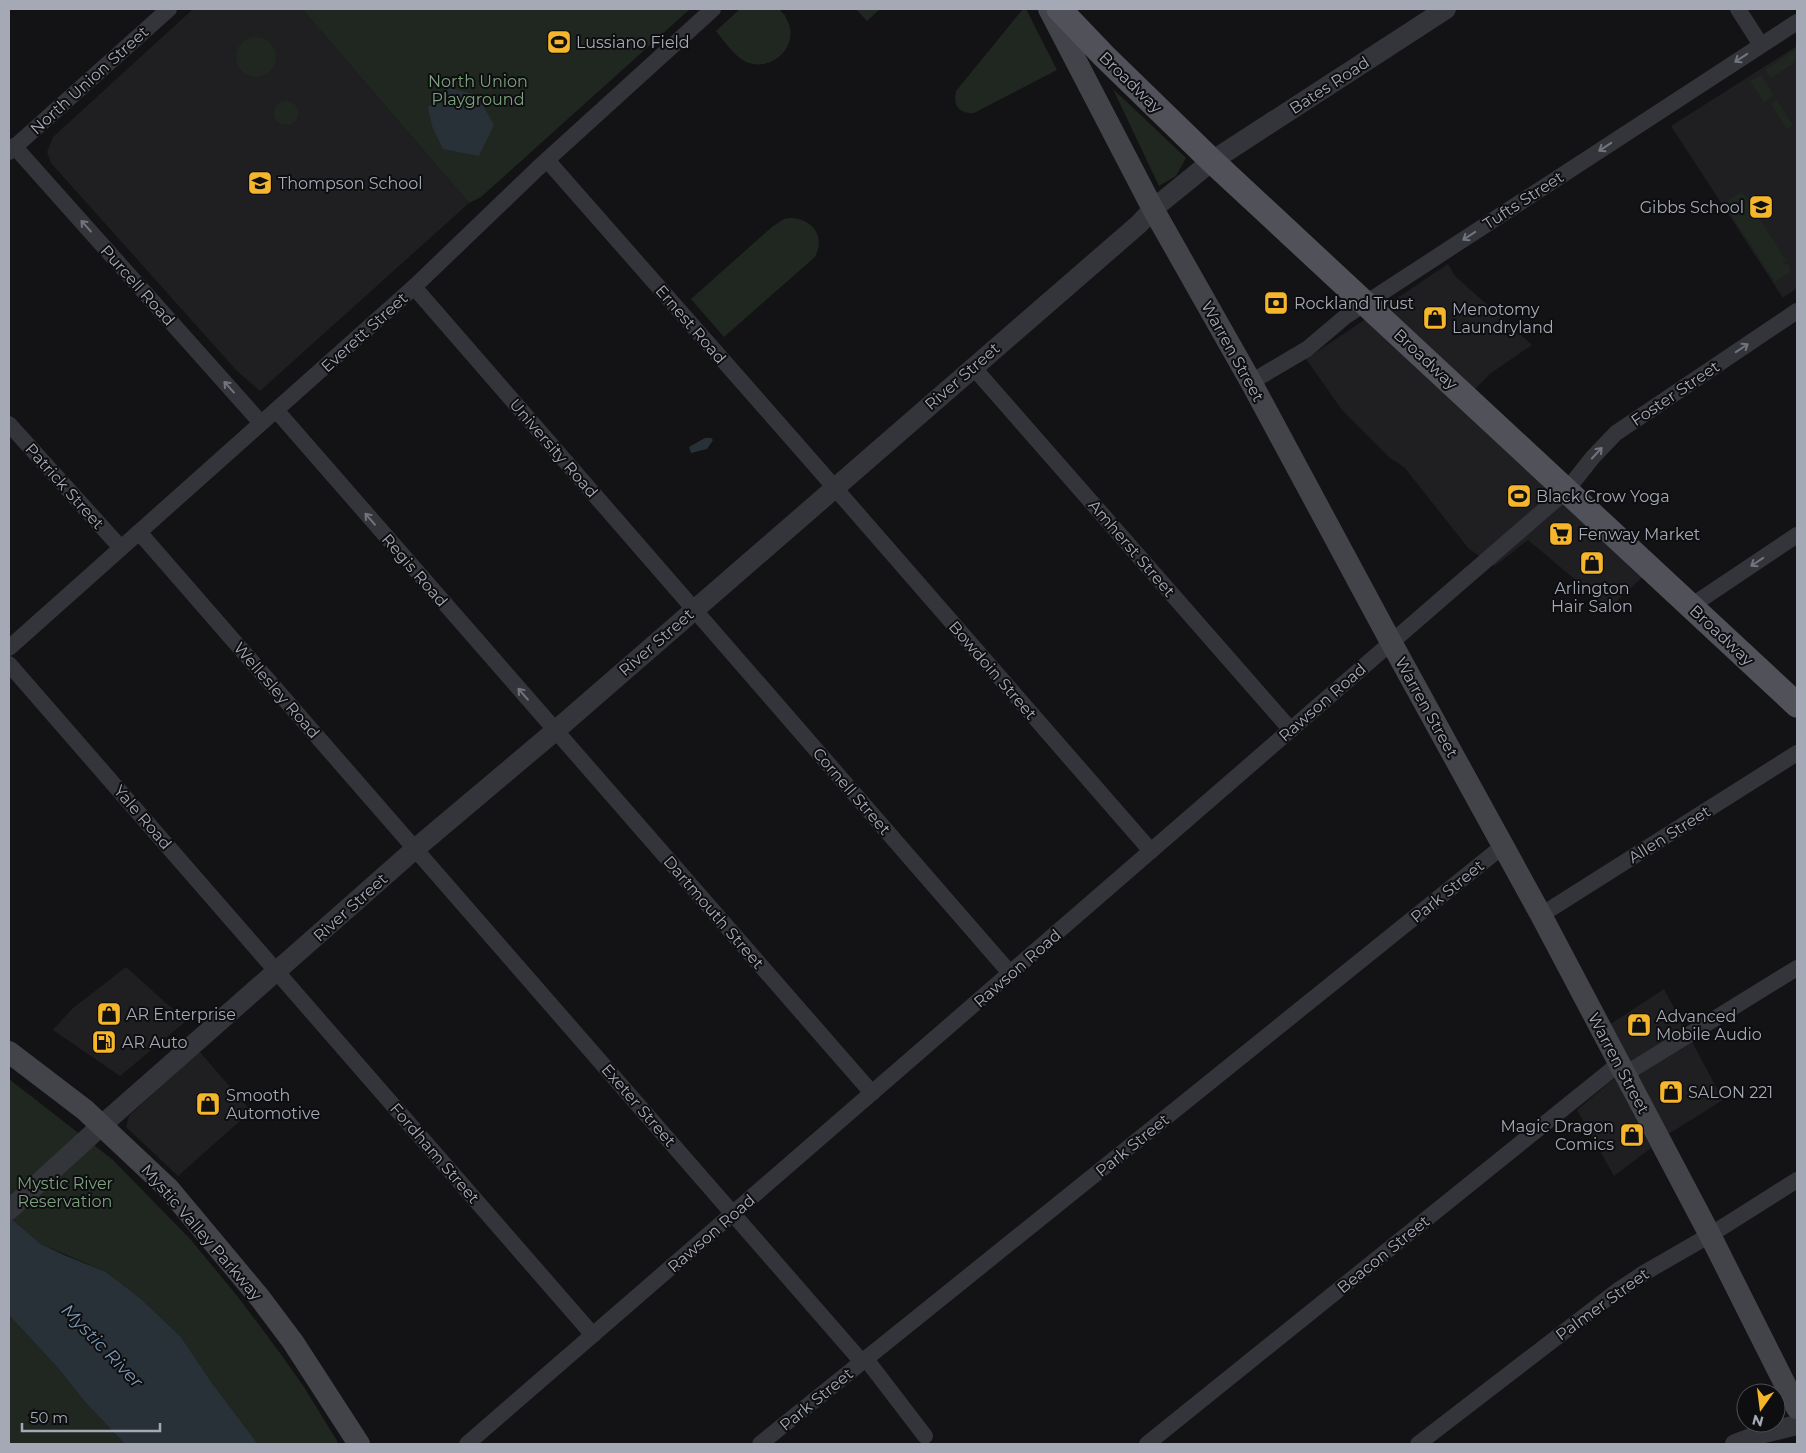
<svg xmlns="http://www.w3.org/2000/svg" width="1806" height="1453" viewBox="0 0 1806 1453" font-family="Montserrat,sans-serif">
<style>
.built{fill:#1f1f22}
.green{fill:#1f2720}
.water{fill:#293138}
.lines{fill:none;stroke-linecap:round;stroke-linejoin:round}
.minor{stroke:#34353a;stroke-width:16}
.tertiary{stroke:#34353a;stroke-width:20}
.secondary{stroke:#42444a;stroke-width:22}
.primary{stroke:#505159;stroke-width:25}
.oneway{stroke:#72757e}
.labels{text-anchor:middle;stroke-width:4;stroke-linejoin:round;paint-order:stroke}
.poi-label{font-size:16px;fill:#a4a9b5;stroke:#0e0e10;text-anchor:start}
.street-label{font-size:16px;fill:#a4a9b5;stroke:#0e0e10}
.park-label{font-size:16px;fill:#7ba17e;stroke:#0e0e10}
.water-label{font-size:18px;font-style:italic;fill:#7a96b1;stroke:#0e0e10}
</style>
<rect width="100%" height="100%" fill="#131315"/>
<g class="built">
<polygon points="193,9 302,9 469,203 260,391 237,371 51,163 47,152 53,137"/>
<polygon points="1797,46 1797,288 1783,298 1671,126"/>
<polygon points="1448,264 1455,276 1532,345 1491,373 1459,405 1645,575 1609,608 1528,540 1495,566 1469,549 1404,467 1390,458 1342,410 1306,359"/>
<polygon points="126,967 186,1021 120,1076 53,1030 72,1009"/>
<polygon points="1664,989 1723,1100 1667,1135 1609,1025"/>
<polygon points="199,1051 251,1111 178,1176 126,1127 129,1116"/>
<polygon points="1615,1078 1651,1148 1614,1176 1577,1110"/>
</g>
<g class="green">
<polygon points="302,9 690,9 481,197 469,203"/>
<path d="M740 9H779C781 12 785 14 786 18 802 44 773 73 746 62 734 56 724 41 716 31Z"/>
<polygon points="856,9 880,9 867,21"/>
<path d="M1023 9H1026L1057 70 974 113C958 113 953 106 956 91Z"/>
<circle cx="256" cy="57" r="20"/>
<polygon points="1797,49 1797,61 1771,78 1765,70"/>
<polygon points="1761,75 1774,96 1764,102 1750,81"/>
<polygon points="1113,89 1186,158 1176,176 1159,186"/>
<polygon points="1777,100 1793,125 1787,129 1771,104"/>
<circle cx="286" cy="113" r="12"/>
<polygon points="1742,191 1787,262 1783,261 1783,264 1789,265 1790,272 1775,282 1724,204"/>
<path d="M789 218C812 218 826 236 815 257L724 337 691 299 773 226 784 219Z"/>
<polygon points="9,1079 113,1160 191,1240 238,1297 280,1353 304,1387 339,1444 258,1444 212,1383 181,1337 140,1298 106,1272 41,1244 9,1217"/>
<polygon points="9,1315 57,1367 86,1403 125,1444 9,1444"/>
</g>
<g class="water">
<polygon points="450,88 477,95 494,125 479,156 443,149 432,126 428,107"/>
<polygon points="705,438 711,438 713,440 707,449 691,453 689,447"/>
<polygon points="9,1217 41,1244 64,1255 106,1272 140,1298 181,1337 212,1383 258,1444 125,1444 86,1403 57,1367 9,1315"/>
</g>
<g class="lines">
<g class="minor">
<polyline points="1738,9 1761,45"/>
<polyline points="14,146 261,423"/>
<polyline points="9,152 169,9"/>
<polyline points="547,160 808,457 1151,851"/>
<polyline points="414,287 1010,973"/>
<polyline points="973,367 1291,730"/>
<polyline points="1251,382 1307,349 1346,316 1797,22"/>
<polyline points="276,410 872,1093"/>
<polyline points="9,424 121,548"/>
<polyline points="139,532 862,1362"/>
<polyline points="1691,606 1797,535"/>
<polyline points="9,648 414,287 538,168 713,9"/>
<polyline points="9,664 593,1335"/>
<polyline points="1541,915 1797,753"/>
<polyline points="1625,1074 1797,968"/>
<polyline points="866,1359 925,1436"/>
<polyline points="467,1444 1566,491 1593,457 1616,433 1797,311"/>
<polyline points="760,1444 1503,846"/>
<polyline points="1147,1444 1620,1063"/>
<polyline points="1418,1444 1617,1291 1644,1273 1710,1235 1797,1180"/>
</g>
<g class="tertiary">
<polyline points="9,1210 102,1125 415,849 555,731 1139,224 1153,209 1212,161 1446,9"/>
<polyline points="1735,1444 1764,1433 1797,1425"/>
</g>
<g class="secondary">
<polyline points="1049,9 1153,209 1251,382 1391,642 1541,915 1710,1235 1797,1408"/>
<polyline points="9,1052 85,1110 169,1189 260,1298 293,1342 359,1444"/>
</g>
<polyline class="primary" points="1059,9 1104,56 1212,161 1797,705"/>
</g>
<defs><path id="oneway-shaft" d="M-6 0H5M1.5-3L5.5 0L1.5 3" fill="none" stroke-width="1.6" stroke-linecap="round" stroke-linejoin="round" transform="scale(1.25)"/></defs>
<g class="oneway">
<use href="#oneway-shaft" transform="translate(1741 58) rotate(147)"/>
<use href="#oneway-shaft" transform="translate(1605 147) rotate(147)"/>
<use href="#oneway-shaft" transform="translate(86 226) rotate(-132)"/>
<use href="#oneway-shaft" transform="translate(1469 236) rotate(147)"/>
<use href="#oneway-shaft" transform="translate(1742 348) rotate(-34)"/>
<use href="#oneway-shaft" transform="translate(229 387) rotate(-132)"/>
<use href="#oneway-shaft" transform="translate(1597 453) rotate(-47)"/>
<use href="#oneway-shaft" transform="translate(370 519) rotate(-131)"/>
<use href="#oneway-shaft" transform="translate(1757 562) rotate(146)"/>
<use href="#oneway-shaft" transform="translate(523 694) rotate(-131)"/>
</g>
<defs>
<symbol id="stadium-square" viewBox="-11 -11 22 22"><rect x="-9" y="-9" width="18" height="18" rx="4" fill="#f5b62b" stroke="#0e0e10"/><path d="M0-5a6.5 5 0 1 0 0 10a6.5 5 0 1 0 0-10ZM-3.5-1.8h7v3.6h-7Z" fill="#111"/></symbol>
<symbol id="school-square" viewBox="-11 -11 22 22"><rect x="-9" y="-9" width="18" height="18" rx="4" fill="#f5b62b" stroke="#0e0e10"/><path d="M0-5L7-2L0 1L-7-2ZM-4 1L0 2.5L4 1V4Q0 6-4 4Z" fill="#111"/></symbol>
<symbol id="bank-square" viewBox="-11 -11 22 22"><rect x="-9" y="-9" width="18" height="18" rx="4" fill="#f5b62b" stroke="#0e0e10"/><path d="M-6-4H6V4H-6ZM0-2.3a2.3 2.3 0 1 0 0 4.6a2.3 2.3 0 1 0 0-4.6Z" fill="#111"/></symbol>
<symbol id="shop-square" viewBox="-11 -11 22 22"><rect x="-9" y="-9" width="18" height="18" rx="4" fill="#f5b62b" stroke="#0e0e10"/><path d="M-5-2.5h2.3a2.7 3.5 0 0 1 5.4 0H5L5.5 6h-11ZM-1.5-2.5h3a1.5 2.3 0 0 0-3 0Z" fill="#111"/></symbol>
<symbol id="supermarket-square" viewBox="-11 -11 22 22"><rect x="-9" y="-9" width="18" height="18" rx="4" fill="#f5b62b" stroke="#0e0e10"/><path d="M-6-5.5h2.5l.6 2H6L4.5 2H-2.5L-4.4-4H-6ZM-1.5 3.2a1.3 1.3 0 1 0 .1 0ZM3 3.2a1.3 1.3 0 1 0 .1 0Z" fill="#111"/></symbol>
<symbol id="fuel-square" viewBox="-11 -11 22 22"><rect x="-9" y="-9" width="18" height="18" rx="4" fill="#f5b62b" stroke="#0e0e10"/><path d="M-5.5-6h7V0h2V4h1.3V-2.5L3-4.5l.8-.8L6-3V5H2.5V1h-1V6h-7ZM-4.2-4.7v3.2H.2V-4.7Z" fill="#111"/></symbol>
</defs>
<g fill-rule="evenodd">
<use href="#stadium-square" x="545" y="28" width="28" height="28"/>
<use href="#school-square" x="246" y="169" width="28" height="28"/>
<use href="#school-square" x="1747" y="193" width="28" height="28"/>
<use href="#bank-square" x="1262" y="289" width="28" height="28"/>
<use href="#shop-square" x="1421" y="304" width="28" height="28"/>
<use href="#stadium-square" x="1505" y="482" width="28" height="28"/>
<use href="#supermarket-square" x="1547" y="520" width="28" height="28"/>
<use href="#shop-square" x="1578" y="549" width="28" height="28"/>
<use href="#shop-square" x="95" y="1000" width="28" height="28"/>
<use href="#shop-square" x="1625" y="1011" width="28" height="28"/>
<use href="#fuel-square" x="90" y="1028" width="28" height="28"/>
<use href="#shop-square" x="1657" y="1078" width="28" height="28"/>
<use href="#shop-square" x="194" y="1090" width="28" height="28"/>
<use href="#shop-square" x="1618" y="1121" width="28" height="28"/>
</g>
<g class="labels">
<g class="poi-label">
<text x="576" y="48">Lussiano Field</text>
<text x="278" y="189">Thompson School</text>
<text x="1744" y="213" text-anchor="end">Gibbs School</text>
<text x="1294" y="309">Rockland Trust</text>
<text x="1452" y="315">Menotomy<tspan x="1452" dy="18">Laundryland</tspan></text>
<text x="1536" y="502">Black Crow Yoga</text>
<text x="1578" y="540">Fenway Market</text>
<text x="1592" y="594" text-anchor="middle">Arlington<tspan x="1592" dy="18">Hair Salon</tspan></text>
<text x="126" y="1020">AR Enterprise</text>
<text x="1656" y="1022">Advanced<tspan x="1656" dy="18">Mobile Audio</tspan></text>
<text x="122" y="1048">AR Auto</text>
<text x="1688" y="1098">SALON 221</text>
<text x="226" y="1101">Smooth<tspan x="226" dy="18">Automotive</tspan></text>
<text x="1614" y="1132" text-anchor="end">Magic Dragon<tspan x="1614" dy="18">Comics</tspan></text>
</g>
<g class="street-label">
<text transform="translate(89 80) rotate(-42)" y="6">North Union Street</text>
<text transform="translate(1131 82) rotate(44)" y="6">Broadway</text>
<text transform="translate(1329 85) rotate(-33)" y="6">Bates Road</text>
<text transform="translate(1523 200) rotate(-33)" y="6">Tufts Street</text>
<text transform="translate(138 285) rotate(48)" y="6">Purcell Road</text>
<text transform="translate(691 324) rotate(49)" y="6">Ernest Road</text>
<text transform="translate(364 332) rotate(-42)" y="6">Everett Street</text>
<text transform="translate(1233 351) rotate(61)" y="6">Warren Street</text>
<text transform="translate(1426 359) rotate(43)" y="6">Broadway</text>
<text transform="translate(962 376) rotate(-41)" y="6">River Street</text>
<text transform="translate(1675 393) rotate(-34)" y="6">Foster Street</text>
<text transform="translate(554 448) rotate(49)" y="6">University Road</text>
<text transform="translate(65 486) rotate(48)" y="6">Patrick Street</text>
<text transform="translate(1132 548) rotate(49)" y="6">Amherst Street</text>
<text transform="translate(415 570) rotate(49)" y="6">Regis Road</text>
<text transform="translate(1722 635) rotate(43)" y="6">Broadway</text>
<text transform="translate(656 642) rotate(-41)" y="6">River Street</text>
<text transform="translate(993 670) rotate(49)" y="6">Bowdoin Street</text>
<text transform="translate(277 690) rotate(49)" y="6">Wellesley Road</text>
<text transform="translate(1322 702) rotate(-41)" y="6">Rawson Road</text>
<text transform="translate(1427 707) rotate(61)" y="6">Warren Street</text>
<text transform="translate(852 791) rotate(49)" y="6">Cornell Street</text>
<text transform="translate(143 817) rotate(49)" y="6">Yale Road</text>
<text transform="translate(1669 834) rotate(-32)" y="6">Allen Street</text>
<text transform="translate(1447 891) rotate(-39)" y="6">Park Street</text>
<text transform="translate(350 907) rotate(-42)" y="6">River Street</text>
<text transform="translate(714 912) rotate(49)" y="6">Dartmouth Street</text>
<text transform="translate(1017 968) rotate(-41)" y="6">Rawson Road</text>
<text transform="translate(1619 1063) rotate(62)" y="6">Warren Street</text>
<text transform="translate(639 1105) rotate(49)" y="6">Exeter Street</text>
<text transform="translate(1132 1145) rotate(-39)" y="6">Park Street</text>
<text transform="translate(435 1153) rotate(49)" y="6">Fordham Street</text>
<text transform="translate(202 1232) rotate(49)" y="6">Mystic Valley Parkway</text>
<text transform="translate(711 1233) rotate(-41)" y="6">Rawson Road</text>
<text transform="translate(1383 1254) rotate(-39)" y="6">Beacon Street</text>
<text transform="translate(1602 1304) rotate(-36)" y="6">Palmer Street</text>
<text transform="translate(816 1399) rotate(-39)" y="6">Park Street</text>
</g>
<g class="park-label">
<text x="478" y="87">North Union<tspan x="478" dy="18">Playground</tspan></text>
<text x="65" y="1189">Mystic River<tspan x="65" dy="18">Reservation</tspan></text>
</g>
<g class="water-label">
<text transform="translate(102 1346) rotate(46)" y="6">Mystic River</text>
</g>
</g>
<rect width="1806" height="1453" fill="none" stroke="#a4a9b5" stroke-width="20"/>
<g transform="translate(1761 1408) rotate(194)"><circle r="24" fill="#0e0e10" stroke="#4a4c52"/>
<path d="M0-4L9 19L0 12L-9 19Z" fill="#f5b62b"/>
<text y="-8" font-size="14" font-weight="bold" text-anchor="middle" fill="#a4a9b5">N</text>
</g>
<path d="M22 1423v8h138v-8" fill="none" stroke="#a4a9b5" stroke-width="2.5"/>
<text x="30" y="1423" font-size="15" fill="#a4a9b5" stroke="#0e0e10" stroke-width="4" paint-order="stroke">50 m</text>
</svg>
